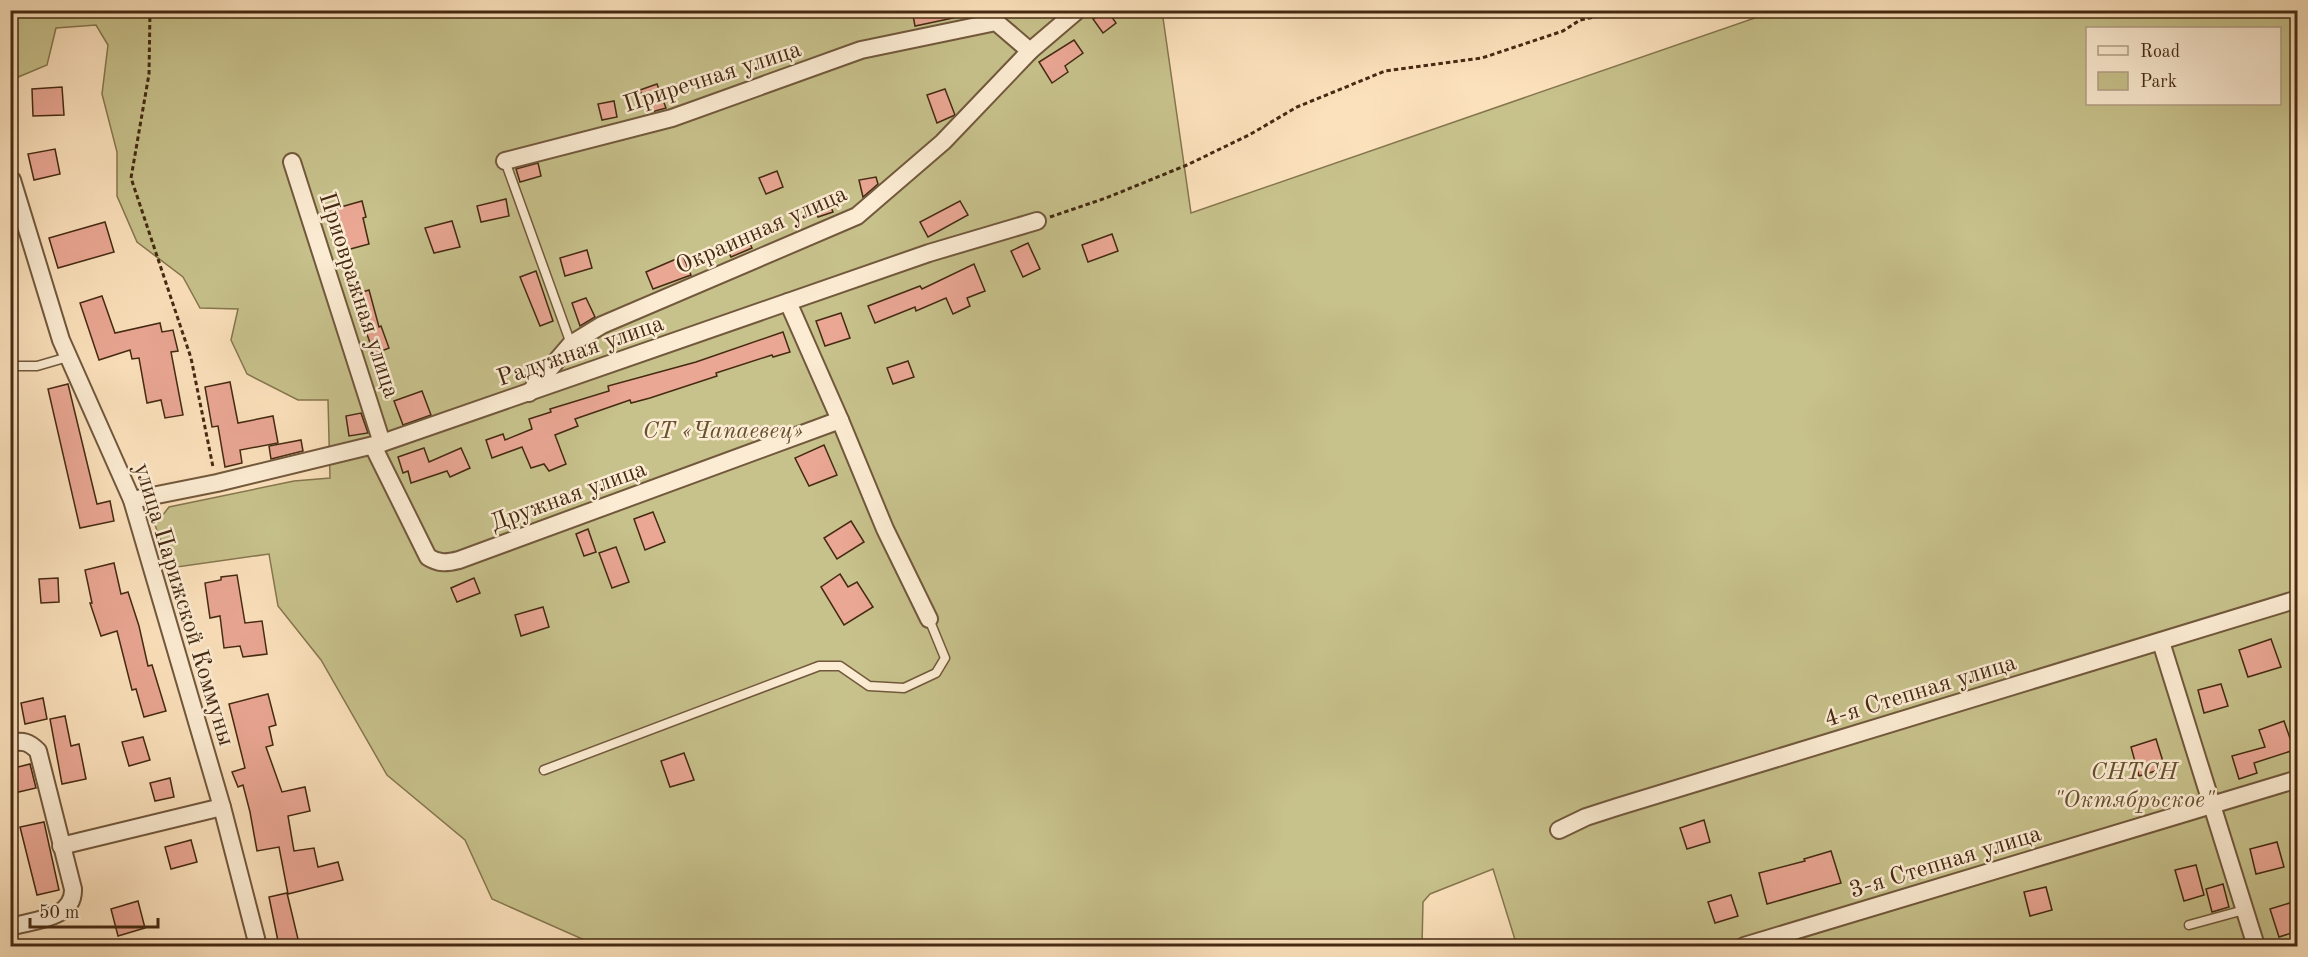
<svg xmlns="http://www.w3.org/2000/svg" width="2308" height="957" viewBox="0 0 2308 957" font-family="'Old Standard TT',serif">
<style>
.green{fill:#c7c18b;stroke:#86764e;stroke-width:1.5;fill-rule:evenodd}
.building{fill:#eaa794;stroke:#452a12;stroke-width:1.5}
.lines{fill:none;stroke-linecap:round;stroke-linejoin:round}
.lane-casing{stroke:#72583c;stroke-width:11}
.street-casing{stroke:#72583c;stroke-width:20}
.path{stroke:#452a12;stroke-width:3;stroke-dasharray:4.5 3;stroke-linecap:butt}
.lane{stroke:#fcecd3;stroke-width:8}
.street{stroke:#fcecd3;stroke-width:16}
.labels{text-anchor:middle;stroke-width:5;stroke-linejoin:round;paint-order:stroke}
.street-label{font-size:24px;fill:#452a12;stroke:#fcecd3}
.park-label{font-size:24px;font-style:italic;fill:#665030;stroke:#fcecd3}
</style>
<rect width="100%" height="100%" fill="#fbe1bc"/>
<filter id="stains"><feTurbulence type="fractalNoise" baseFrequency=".00333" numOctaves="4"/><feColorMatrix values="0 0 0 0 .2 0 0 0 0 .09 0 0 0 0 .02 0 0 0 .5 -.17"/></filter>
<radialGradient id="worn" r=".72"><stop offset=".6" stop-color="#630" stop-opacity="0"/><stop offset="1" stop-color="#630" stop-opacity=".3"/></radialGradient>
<path class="green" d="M11 11H1162L1191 213 1775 11H2297V946H1517L1493 869 1430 894 1423 902 1422 946H598L492 899 465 840 387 775 321 660 278 606 269 554 170 568 155 525 169 507 294 481 330 478 328 400H298L247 374 231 340 238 309 200 308 183 277 137 242 117 196V152L102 94 108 45 96 25 56 28 47 65 11 80ZM2088 28H2280V104H2088Z"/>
<g class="building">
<polygon points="912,10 957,10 958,17 915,26"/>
<polygon points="1107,10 1116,23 1103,33 1093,19"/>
<polygon points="1074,40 1083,53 1065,66 1068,72 1052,83 1039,62"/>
<polygon points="657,84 666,108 648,113 640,90"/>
<polygon points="62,87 64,115 33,116 32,89"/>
<polygon points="945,89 955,115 937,123 927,95"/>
<polygon points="614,101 617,117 602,120 598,104"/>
<polygon points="55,149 60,174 34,180 28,154"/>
<polygon points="538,163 541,176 520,182 516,169"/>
<polygon points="777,171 783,187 766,194 759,178"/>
<polygon points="876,177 878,184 863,197 859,180"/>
<polygon points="827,197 833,212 818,217 813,202"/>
<polygon points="506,199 509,216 481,222 477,206"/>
<polygon points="362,201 366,217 363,218 369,244 343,251 330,210"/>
<polygon points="960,201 968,215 928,237 920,222"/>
<polygon points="452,221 460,247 434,253 425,228"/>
<polygon points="105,222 114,252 58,268 49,238"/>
<polygon points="745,232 752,248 731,257 724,241"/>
<polygon points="1112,234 1118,251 1088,262 1082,245"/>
<polygon points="1028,243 1040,269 1023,277 1011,251"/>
<polygon points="587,250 592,268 565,276 560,258"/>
<polygon points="683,256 691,275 653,289 646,272"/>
<polygon points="974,264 985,291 967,298 970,306 953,314 946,298 916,311 915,307 875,323 868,306 920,286 922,289"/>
<polygon points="536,271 553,321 540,326 520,277"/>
<polygon points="369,290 379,327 381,326 389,348 374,354 353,295"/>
<polygon points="102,296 115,333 160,323 162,332 173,330 178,351 171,352 183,415 165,418 161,400 147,403 139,358 132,359 130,350 99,360 80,303"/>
<polygon points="586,298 595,317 580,326 572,303"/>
<polygon points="841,313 850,338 825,346 816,321"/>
<polygon points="783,332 790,352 773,357 772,355 716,373 717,376 650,398 631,403 630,400 575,419 578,426 555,435 566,464 549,471 544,464 531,468 522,447 492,458 486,440 503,434 505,440 532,429 529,419 551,412 550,409 609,391 608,386 696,362"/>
<polygon points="908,361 914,377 893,384 887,368"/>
<polygon points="230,382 238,423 273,416 278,443 240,450 242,463 225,467 218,426 212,427 205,387"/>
<polygon points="68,384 97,504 110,501 114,521 80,528 48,389"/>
<polygon points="422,391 431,415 403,425 394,401"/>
<polygon points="361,413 368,433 349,436 346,416"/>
<polygon points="301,440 303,451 271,459 269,446"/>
<polygon points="824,445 837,475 809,486 795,458"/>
<polygon points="424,448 429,462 461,448 470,468 450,477 447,471 411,483 408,471 403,473 398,457"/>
<polygon points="653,512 665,542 645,550 634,519"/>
<polygon points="851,521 864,542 837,559 824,538"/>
<polygon points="588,529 596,552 584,556 576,534"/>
<polygon points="616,547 629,582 612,588 599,553"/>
<polygon points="114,563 121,594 128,592 139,626 148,666 152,665 166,711 144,717 136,689 132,690 117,631 101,636 90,603 92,603 85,570"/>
<polygon points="840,574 848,587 857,582 873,607 844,625 821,587"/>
<polygon points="237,575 245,623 262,621 267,654 243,657 240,646 224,648 220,616 210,618 205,583 221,580 221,577"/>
<polygon points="58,578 59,602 41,603 39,579"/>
<polygon points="474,578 480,593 457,602 451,588"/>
<polygon points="543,607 549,627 521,636 515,615"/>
<polygon points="2271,639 2281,667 2248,677 2239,650"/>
<polygon points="2221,684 2228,706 2204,713 2198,690"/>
<polygon points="268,694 276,725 269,727 273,745 266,747 282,792 305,787 310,811 288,816 294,851 314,848 318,867 338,862 343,880 288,894 279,847 257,851 250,812 243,785 238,787 232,772 245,768 229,704"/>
<polygon points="43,698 47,719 25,724 21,703"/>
<polygon points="65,716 71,746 79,744 86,779 62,784 50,719"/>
<polygon points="2284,721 2294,750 2254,763 2257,773 2239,779 2232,756 2265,747 2259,730"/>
<polygon points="143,737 150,760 129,766 122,742"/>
<polygon points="2156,739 2165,768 2139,776 2131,747"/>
<polygon points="684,753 694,780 670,787 661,761"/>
<polygon points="30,764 36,788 10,794 10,769"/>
<polygon points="170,778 174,797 155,801 150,783"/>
<polygon points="1704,820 1710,842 1687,849 1680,828"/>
<polygon points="44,822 59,890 37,895 20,827"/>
<polygon points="191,840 197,862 171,869 165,847"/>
<polygon points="2277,842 2284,867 2256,874 2250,849"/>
<polygon points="1831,851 1841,883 1767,904 1759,873 1805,861 1804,859"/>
<polygon points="2196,865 2204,895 2184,901 2175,870"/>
<polygon points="2223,884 2229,907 2212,912 2206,889"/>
<polygon points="2046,887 2052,910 2030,916 2024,892"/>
<polygon points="287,893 298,939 298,946 279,946 269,897"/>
<polygon points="1731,895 1738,916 1715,923 1708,902"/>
<polygon points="138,901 145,928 118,936 111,909"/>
<polygon points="2293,902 2298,917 2298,931 2279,937 2270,909"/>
</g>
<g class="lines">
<defs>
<g id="lane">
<polyline points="505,161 571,344"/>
<polyline points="10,366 37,366 68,357"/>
<polyline points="544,770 819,666 840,666 869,686 904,688 936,673 945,658 929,619"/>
<polyline points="2189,925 2244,910"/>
</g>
<g id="street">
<polyline points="505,161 672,118 861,50 996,22 1030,51"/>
<polyline points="292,162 382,443"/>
<polyline points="12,180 61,340 132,500 222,807 258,946"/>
<polyline points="788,302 840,420 885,529 929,619"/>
<polyline points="529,393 571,344 602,325 857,216 943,142 1030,51 1078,10"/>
<path d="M373 446 428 557C439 564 447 563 459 560L840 420"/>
<polyline points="132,500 217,483 382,443 929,253 1037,221"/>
<polyline points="2161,642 2256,946"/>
<path d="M10 743C23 740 29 742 38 751L73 889C74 919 34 920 10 927"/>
<polyline points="1559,830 1586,817 1617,807 2298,599"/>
<polyline points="61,846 222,807"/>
<polyline points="1744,946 2298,779"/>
</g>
</defs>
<use href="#lane" class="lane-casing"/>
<use href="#street" class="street-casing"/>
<g class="path">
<polyline points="150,10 149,74 131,178 191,358 213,467"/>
<polyline points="1050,217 1106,198 1187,165 1249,135 1297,107 1385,71 1482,58 1563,31 1580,20 1627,10"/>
</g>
<use href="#lane" class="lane"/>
<use href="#street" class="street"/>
</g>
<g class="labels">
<g class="street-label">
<text transform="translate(712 76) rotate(-18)" y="8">Приречная улица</text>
<text transform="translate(761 229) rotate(-24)" y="8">Окраинная улица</text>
<text transform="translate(360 295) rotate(72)" y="8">Приовражная улица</text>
<text transform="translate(580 350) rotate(-19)" y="8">Радужная улица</text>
<text transform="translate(568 495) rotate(-20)" y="8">Дружная улица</text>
<text transform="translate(185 604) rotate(73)" y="8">улица Парижской Коммуны</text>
<text transform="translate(1920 690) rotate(-17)" y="8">4-я Степная улица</text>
<text transform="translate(1945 861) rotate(-17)" y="8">3-я Степная улица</text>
</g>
<g class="park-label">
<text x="723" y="438">СТ «Чапаевец»</text>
<text x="2134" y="779">СНТСН<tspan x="2134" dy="28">"Октябрьское"</tspan></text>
</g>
</g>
<rect width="2308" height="957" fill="none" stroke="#fbe1bc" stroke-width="36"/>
<rect x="12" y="12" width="2284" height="933" fill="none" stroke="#452a12" stroke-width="3"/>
<rect x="18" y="18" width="2272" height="921" fill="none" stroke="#452a12" stroke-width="1.5"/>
<rect x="2086" y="27" width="195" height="78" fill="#fcecd3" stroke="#b39e86" stroke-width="1.5"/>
<rect x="2098" y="46" width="30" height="9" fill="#fcecd3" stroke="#b39e86" stroke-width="1.5"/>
<text x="2140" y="57" font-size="18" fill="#452a12">Road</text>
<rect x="2098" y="72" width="30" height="18" fill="#c7c18b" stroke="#b39e86" stroke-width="1.5"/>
<text x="2140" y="87" font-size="18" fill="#452a12">Park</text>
<path d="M30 918v9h128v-9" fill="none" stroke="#452a12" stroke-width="3"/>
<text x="39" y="918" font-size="18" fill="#452a12" stroke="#fcecd3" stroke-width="4.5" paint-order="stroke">50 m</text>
<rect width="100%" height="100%" filter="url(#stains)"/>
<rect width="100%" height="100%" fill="url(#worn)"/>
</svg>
